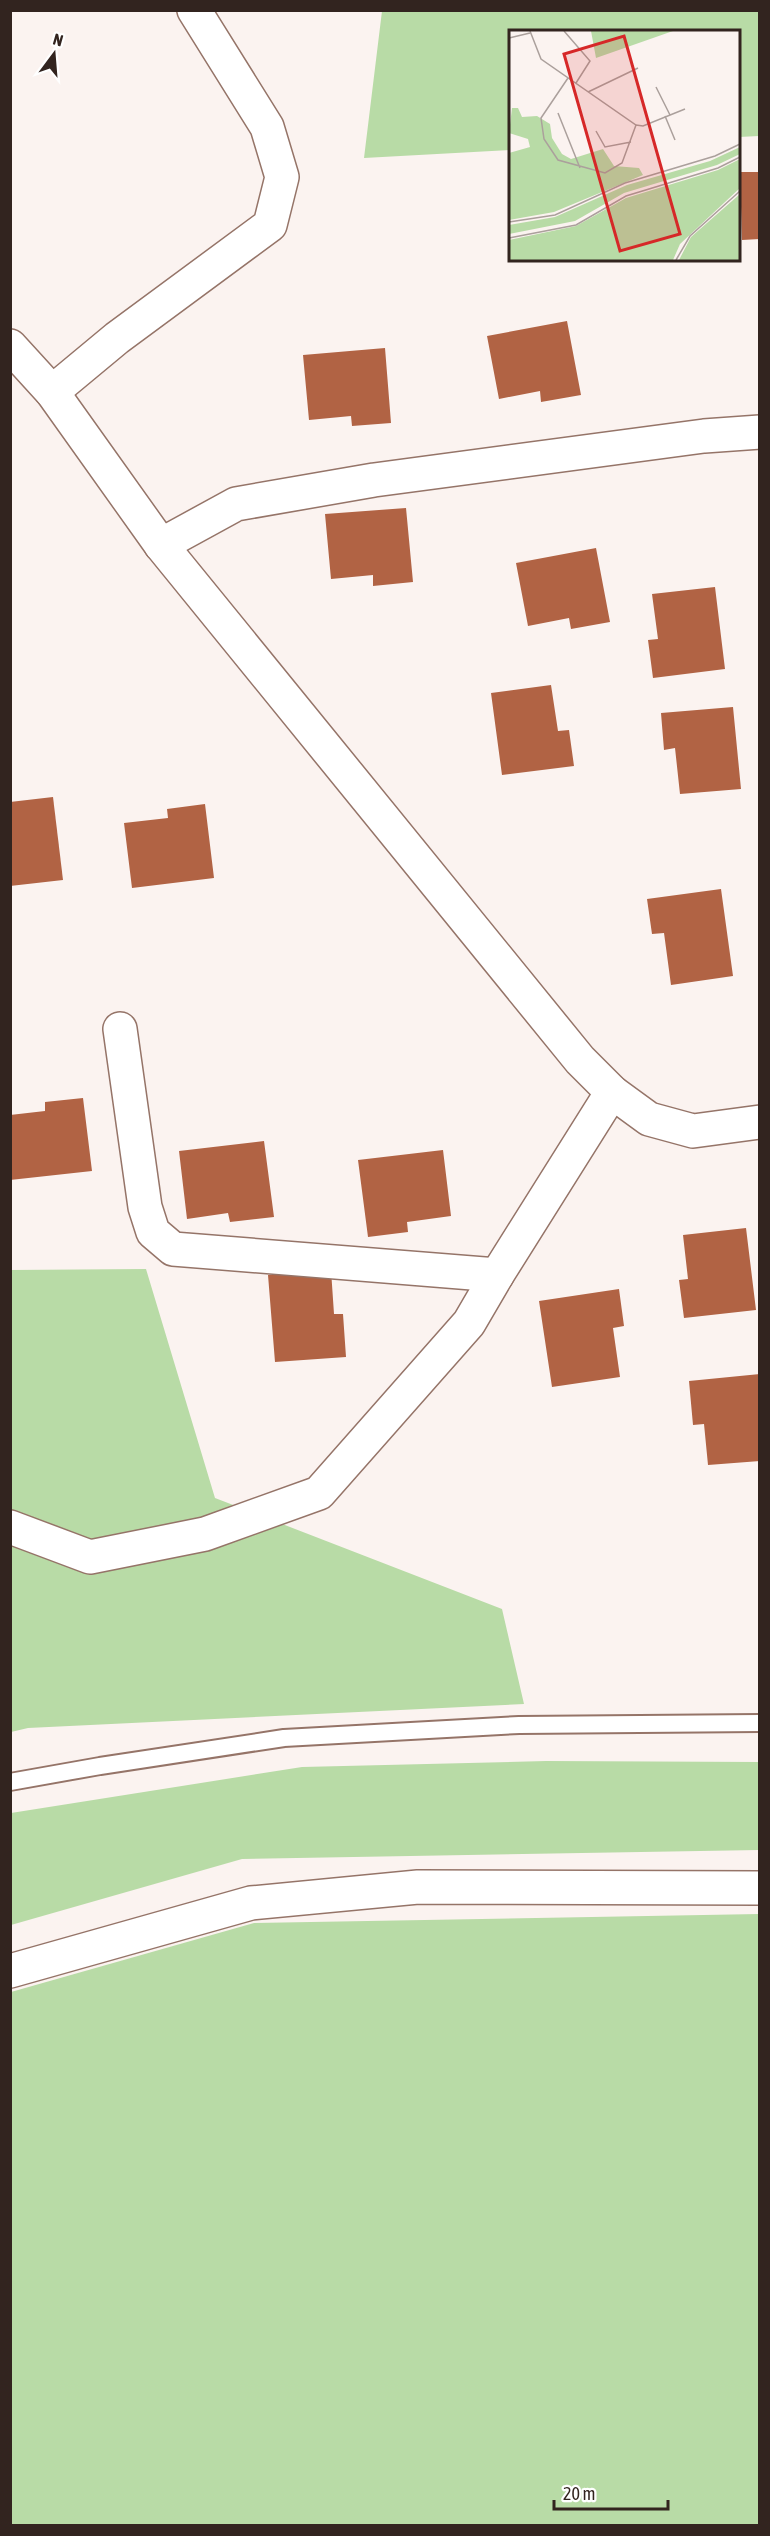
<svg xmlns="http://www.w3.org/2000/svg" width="770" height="2536" viewBox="0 0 770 2536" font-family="'Asap Condensed',sans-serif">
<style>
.green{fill:#b8dba6}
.building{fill:#b16344}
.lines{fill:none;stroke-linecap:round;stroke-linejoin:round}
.service-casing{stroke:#957468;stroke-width:20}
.minor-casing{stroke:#957468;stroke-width:36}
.tertiary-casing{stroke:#957468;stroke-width:36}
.service{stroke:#fff;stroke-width:16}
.minor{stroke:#fff;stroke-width:33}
.tertiary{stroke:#fff;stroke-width:33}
.inset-road{fill:none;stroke:#aba09c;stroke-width:1.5}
.view{fill:#d62828;fill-opacity:0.15;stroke:#d62828;stroke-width:3}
.inset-edge{fill:none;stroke:#32241f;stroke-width:3}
</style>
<rect width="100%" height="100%" fill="#fbf3f0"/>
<g class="green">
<polygon points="382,11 759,11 759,136 739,137 738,32 511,32 510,150 364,158"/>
<polygon points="146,1269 215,1498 502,1609 524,1704 28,1728 11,1732 10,1270"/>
<polygon points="546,1761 759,1762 759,1850 242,1859 11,1925 11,1813 302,1767"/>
<polygon points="759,1914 759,2525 11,2525 11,1992 254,1923"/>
</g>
<g class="building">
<polygon points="740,172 760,172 760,239 742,240"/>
<polygon points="567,321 581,395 541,402 540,391 499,399 487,336"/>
<polygon points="385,348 391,423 352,426 351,416 309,420 303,355"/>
<polygon points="406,508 413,582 373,586 373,575 331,579 325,514"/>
<polygon points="596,548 610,622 571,629 569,618 528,626 516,563"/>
<polygon points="715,587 725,669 653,678 648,640 658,639 652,594"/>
<polygon points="551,685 558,731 569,730 574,766 502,775 491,693"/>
<polygon points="733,707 741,789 680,794 675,748 664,750 661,713"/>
<polygon points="53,797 63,880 10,886 10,802"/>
<polygon points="205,804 214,878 132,888 124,823 168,818 167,809"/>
<polygon points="721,889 733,976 671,985 664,933 652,934 647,899"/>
<polygon points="83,1098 92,1171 10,1180 10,1115 45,1111 45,1102"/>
<polygon points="264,1141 274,1217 230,1222 228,1213 187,1219 179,1151"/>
<polygon points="443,1150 451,1216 407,1222 408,1232 368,1237 358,1160"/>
<polygon points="746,1228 756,1310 684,1318 679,1280 688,1279 683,1235"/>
<polygon points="331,1270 334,1314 343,1314 346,1357 275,1362 268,1275"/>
<polygon points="619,1289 624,1326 613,1328 620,1377 552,1387 539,1301"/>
<polygon points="760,1374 760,1461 708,1465 704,1424 693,1425 689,1381"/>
</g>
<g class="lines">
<defs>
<polyline id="service" points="10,1782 100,1766 284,1738 519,1725 760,1723"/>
<g id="minor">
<polyline points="10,346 52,392 161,545 580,1060 612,1092 649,1119 693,1131 760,1122"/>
<polyline points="52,392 117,338 270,225 282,177 267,127 194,10"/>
<polyline points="161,545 236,504 374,480 704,436 760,432"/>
<polyline points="120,1029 145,1207 153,1232 173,1249 497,1275"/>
<polyline points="10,1527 90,1557 205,1534 319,1493 469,1323 497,1275 612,1092"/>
</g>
<polyline id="tertiary" points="10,1971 251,1903 418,1887 760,1888"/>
</defs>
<use href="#service" class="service-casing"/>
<use href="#minor" class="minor-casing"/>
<use href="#tertiary" class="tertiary-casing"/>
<use href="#service" class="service"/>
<use href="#minor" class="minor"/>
<use href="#tertiary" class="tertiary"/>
</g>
<g transform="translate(509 30)">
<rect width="231" height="231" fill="#fbf3f0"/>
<path d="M82 1H164L87 28ZM3 78H9L13 87 28 86 41 94 43 108 53 124 62 129 94 119 105 136 130 138 134 145 45 182 0 190V123L21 117 19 109 0 103ZM231 117V124L208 135 115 163 66 191 0 204V195L46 187 118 155 201 131ZM231 129V158L171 214 164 230H0V210L67 196 117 168 209 140ZM231 164V230H170L182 207Z" fill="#b8dba6"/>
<path class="inset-road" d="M21 1 32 29 127 95 134 96 176 79M55 1 81 31 67 53M0 8 21 3M59 48 32 88 35 109 49 130 96 143 113 133 127 95M147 57 161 85M79 62 129 38M49 83 71 138M156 86 166 110M87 101 96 117 122 112M0 192 46 185 116 153 206 126 231 114M0 208 67 195 117 166 209 138 231 127M167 230 181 206 231 161"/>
<path class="view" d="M115 6 171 204 111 221 55 24Z"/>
<rect width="231" height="231" class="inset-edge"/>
</g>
<rect width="770" height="2536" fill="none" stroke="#32241f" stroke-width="24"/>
<g transform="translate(54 54) rotate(16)" stroke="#ffffff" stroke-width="4.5" paint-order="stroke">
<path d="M0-4.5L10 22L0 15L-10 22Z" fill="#32241f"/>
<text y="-9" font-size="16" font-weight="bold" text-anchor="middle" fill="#32241f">N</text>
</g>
<path d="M554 2500v9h114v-9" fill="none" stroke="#32241f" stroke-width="3"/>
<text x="563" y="2500" font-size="18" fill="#32241f" stroke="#ffffff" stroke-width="4.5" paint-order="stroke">20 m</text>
</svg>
